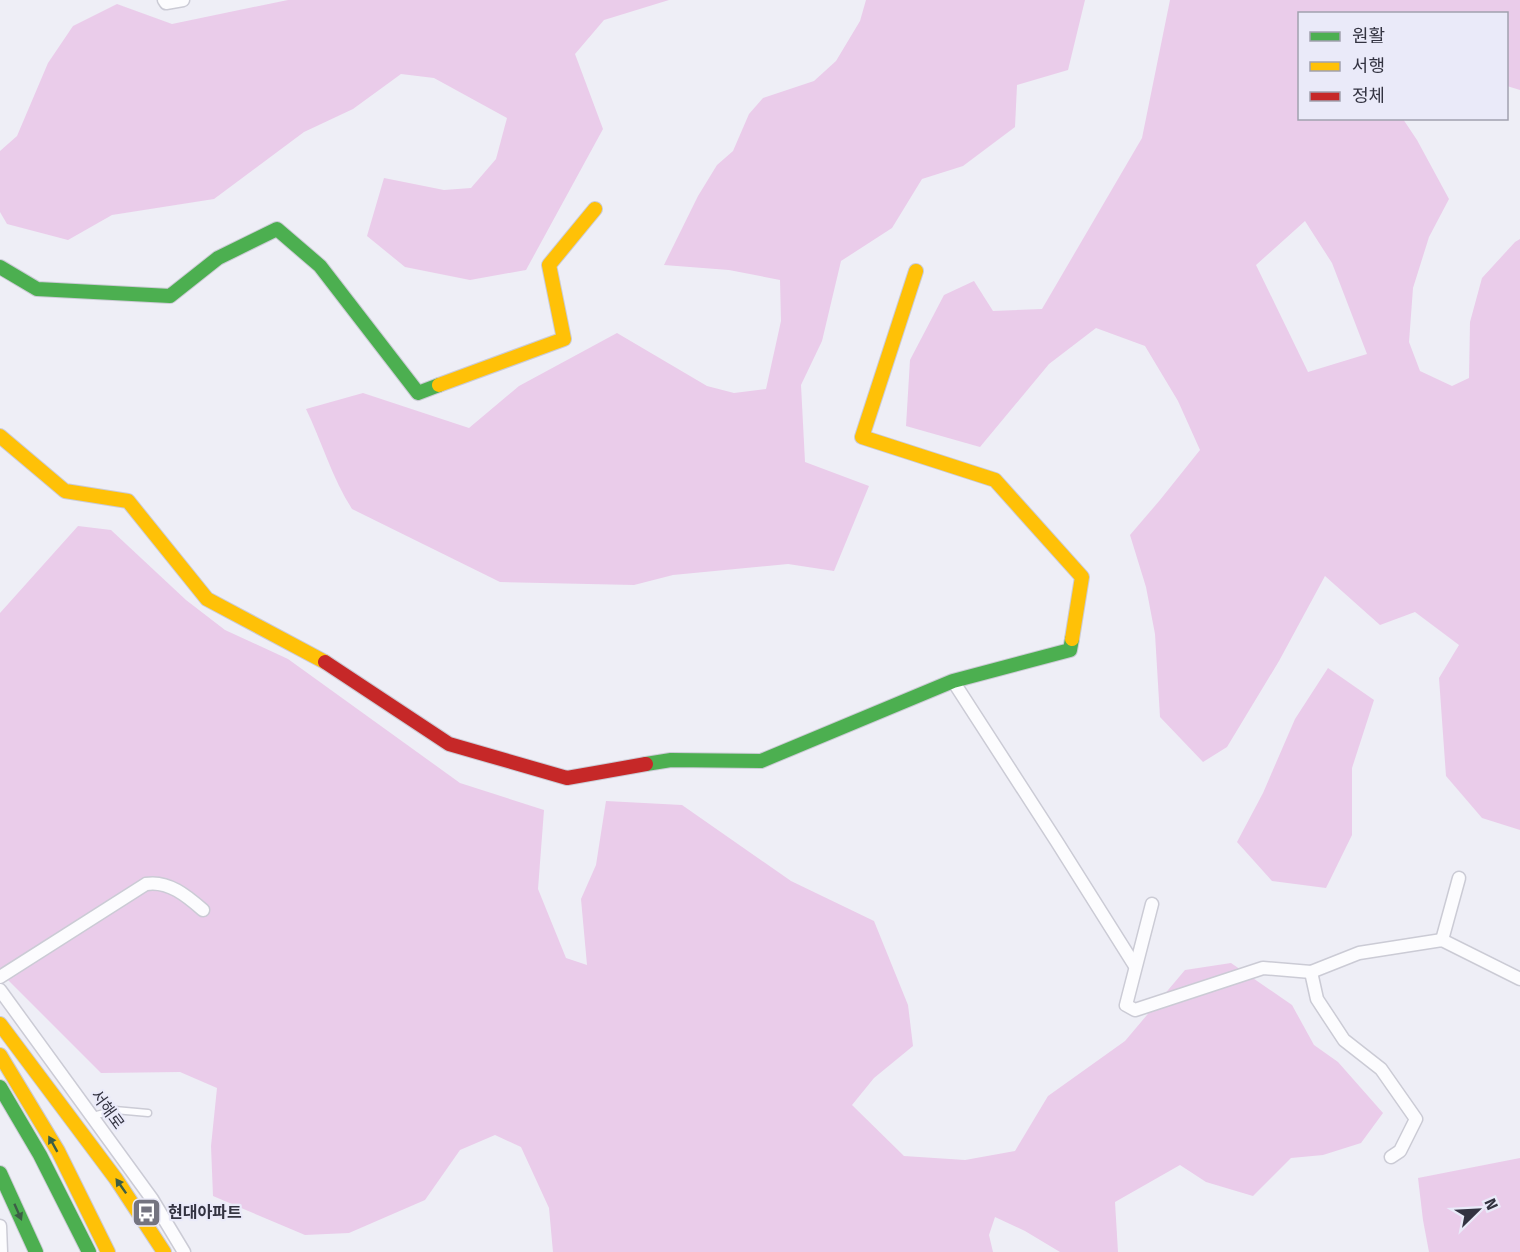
<svg xmlns="http://www.w3.org/2000/svg" width="1520" height="1252" viewBox="0 0 1520 1252" font-family="'Fira Sans','Noto Sans KR',sans-serif">
<style>
.green{fill:#eaccea;fill-rule:evenodd}
.lines{fill:none;stroke-linecap:round;stroke-linejoin:round}
.lane-casing{stroke:#cbcbd5;stroke-width:9}
.street-casing{stroke:#cbcbd5;stroke-width:15}
.fast-casing{stroke:#cbcbd5;stroke-width:16}
.slow-casing{stroke:#cbcbd5;stroke-width:16}
.jam-casing{stroke:#cbcbd5;stroke-width:16}
.lane{stroke:#fcfcfe;stroke-width:6}
.street{stroke:#fcfcfe;stroke-width:12}
.fast{stroke:#4caf50;stroke-width:14}
.slow{stroke:#ffc107;stroke-width:14}
.jam{stroke:#c62828;stroke-width:14}
.oneway{fill:#3c5e46}
.labels{text-anchor:middle;stroke-width:4.5;stroke-linejoin:round;paint-order:stroke}
.street-label{font-size:16px;fill:#333341;stroke:#eaeaf9}
.poi-label{font-size:16px;font-weight:bold;fill:#333341;stroke:#eaeaf9;text-anchor:start}
</style>
<rect width="100%" height="100%" fill="#eeeef6"/>
<g class="green">
<polygon points="288,0 669,0 604,20 575,54 603,129 526,270 470,280 405,267 367,236 384,178 444,190 471,188 496,159 507,118 434,78 401,74 353,109 304,132 214,199 112,215 68,240 7,224 0,212 0,151 17,136 48,63 73,26 117,4 172,24"/>
<path d="M866 0H1085L1068 70 1017 85 1015 127 963 166 922 179 892 228 841 261 822 341 801 385 805 462 869 486 834 571 788 564 673 575 634 585 500 582 352 509C332 478 322 442 306 409L363 393 469 428 519 386 617 333 707 386 734 393 766 389 781 321 780 280 729 270 664 265 698 196 717 165 733 151 749 114 763 98 814 81 836 61 860 21Z"/>
<path d="M1170 0H1520V90L1507 86 1506 14H1300V118L1403 119 1417 140 1449 199 1429 237 1413 288 1409 342 1420 371 1452 386 1469 378 1470 322 1482 278 1515 242 1520 239V830L1482 818 1446 776 1439 678 1459 645 1415 612 1380 625 1325 576 1279 661 1227 747 1203 762 1160 717 1155 634 1146 587 1130 535 1160 500 1200 450 1178 401 1145 346 1096 328 1049 364 980 447 906 426 910 360 944 295 974 281 993 311 1042 309 1142 138ZM1305 221 1332 263 1367 354 1308 372 1256 265Z"/>
<polygon points="78,526 111,530 186,600 225,630 288,659 460,783 544,810 538,889 566,958 587,965 581,899 596,865 606,801 682,805 791,881 874,921 908,1005 913,1046 874,1078 852,1105 904,1156 965,1160 1015,1151 1048,1096 1125,1041 1185,970 1231,963 1292,1005 1314,1045 1338,1062 1383,1113 1361,1143 1323,1155 1291,1158 1253,1196 1206,1182 1180,1165 1115,1202 1118,1252 1060,1252 1025,1231 995,1217 989,1235 993,1252 553,1252 549,1208 521,1147 495,1135 460,1150 425,1200 349,1233 305,1235 213,1196 211,1146 217,1088 180,1072 101,1073 0,972 0,613"/>
<polygon points="1328,668 1374,700 1352,768 1352,835 1326,888 1272,881 1237,842 1263,793 1295,719"/>
<polygon points="1520,1158 1520,1252 1429,1252 1423,1220 1418,1178"/>
</g>
<g class="lines">
<defs>
<polyline id="lane" points="93,1116 115,1110 148,1113"/>
<g id="street">
<polyline points="164,0 166,3 183,0"/>
<polyline points="953,681 1057,842 1135,966"/>
<polyline points="1152,904 1126,1005 1135,1010 1263,968 1311,972 1359,953 1442,940 1520,979"/>
<polyline points="1442,940 1459,878"/>
<polyline points="1311,972 1317,999 1344,1040 1381,1069 1416,1119 1400,1151 1391,1157"/>
<path d="M0 977 146 884C168 880 187 896 203 910"/>
<polyline points="0,990 152,1199 184,1252"/>
<polyline points="0,1226 1,1252"/>
</g>
<g id="fast">
<polyline points="0,267 37,289 170,296 218,258 277,229 320,266 418,393 439,385"/>
<polyline points="646,764 671,760 761,761 953,681 1070,650 1072,639"/>
<polyline points="0,1087 40,1155 89,1252"/>
<polyline points="0,1173 36,1252"/>
</g>
<g id="slow">
<polyline points="916,271 862,437 995,480 1082,577 1072,639"/>
<polyline points="439,385 564,339 549,265 595,209"/>
<polyline points="0,436 65,491 128,501 207,599 325,662"/>
<polyline points="0,1024 116,1179 164,1252"/>
<polyline points="0,1055 58,1151 108,1252"/>
</g>
<polyline id="jam" points="325,662 449,744 567,778 646,764"/>
</defs>
<use href="#lane" class="lane-casing"/>
<use href="#street" class="street-casing"/>
<use href="#fast" class="fast-casing"/>
<use href="#slow" class="slow-casing"/>
<use href="#jam" class="jam-casing"/>
<use href="#lane" class="lane"/>
<use href="#street" class="street"/>
<use href="#fast" class="fast"/>
<use href="#slow" class="slow"/>
<use href="#jam" class="jam"/>
</g>
<defs><path id="oneway-solid" d="M-6-.8H1V-3.2L6.5 0L1 3.2V.8H-6Z" transform="scale(1.5)"/></defs>
<g class="oneway">
<use href="#oneway-solid" transform="translate(53 1144) rotate(-119)"/>
<use href="#oneway-solid" transform="translate(121 1186) rotate(-125)"/>
<use href="#oneway-solid" transform="translate(18 1212) rotate(66)"/>
</g>
<defs>
<symbol id="bus-square" viewBox="-11 -11 22 22"><rect x="-9" y="-9" width="18" height="18" rx="4" fill="#747480" stroke="#eaeaf9"/><path d="M-5-6H5V4H4V6H2V4H-2V6H-4V4H-5ZM-3.5-4V0h7V-4ZM-3.5 1.2v1.5H-2V1.2ZM2 1.2v1.5H3.5V1.2Z" fill="#fff"/></symbol>
</defs>
<g fill-rule="evenodd">
<use href="#bus-square" x="130" y="1196" width="33" height="33"/>
</g>
<g class="labels">
<g class="street-label">
<text transform="translate(108 1109) rotate(54)" y="6">서해로</text>
</g>
<g class="poi-label">
<text x="168" y="1218">현대아파트</text>
</g>
</g>
<rect x="1298" y="12" width="210" height="108" fill="#eaeaf9" stroke="#a1a1af" stroke-width="1.5"/>
<rect x="1310" y="32" width="30" height="9" fill="#4caf50" stroke="#a1a1af" stroke-width="1.5"/>
<text x="1352" y="42" font-size="18" fill="#333341">원활</text>
<rect x="1310" y="62" width="30" height="9" fill="#ffc107" stroke="#a1a1af" stroke-width="1.5"/>
<text x="1352" y="72" font-size="18" fill="#333341">서행</text>
<rect x="1310" y="92" width="30" height="9" fill="#c62828" stroke="#a1a1af" stroke-width="1.5"/>
<text x="1352" y="102" font-size="18" fill="#333341">정체</text>
<g transform="translate(1478 1210) rotate(66)" stroke="#eaeaf9" stroke-width="4.5" paint-order="stroke">
<path d="M0-4.5L10 22L0 15L-10 22Z" fill="#333341"/>
<text y="-9" font-size="16" font-weight="bold" text-anchor="middle" fill="#333341">N</text>
</g>
</svg>
